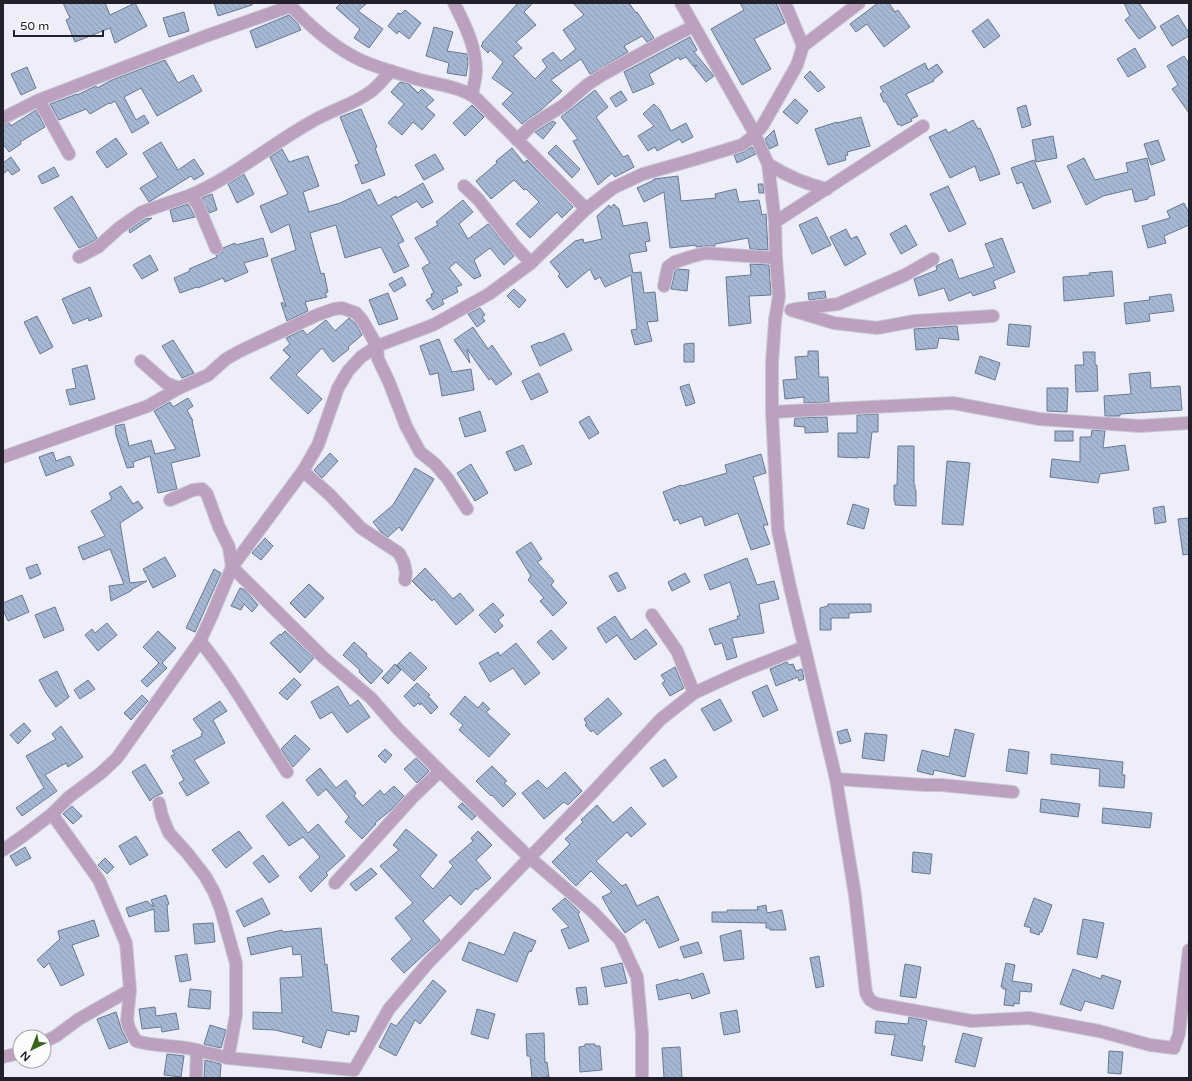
<svg xmlns="http://www.w3.org/2000/svg" width="1192" height="1081" viewBox="0 0 1192 1081" font-family="'Varela Round',sans-serif">
<style>
.building{fill:url(#building-back-hatch);stroke:#697993}
.lines{fill:none;stroke-linecap:round;stroke-linejoin:round}
.minor-casing{stroke:#c9c8d5;stroke-width:14}
.minor{stroke:#bba1be;stroke-width:12}
</style>
<defs>
<pattern id="building-back-hatch" width="6" height="6" patternUnits="userSpaceOnUse"><rect width="6" height="6" fill="#a5b7d2"/><path d="M-1 5l2 2M0 0l6 6M5-1l2 2" fill="none" stroke="#8e9db4"/></pattern>
</defs>
<rect width="100%" height="100%" fill="#eeedfa"/>
<g class="building">
<polygon points="63,3 105,3 110,15 135,3 147,26 115,43 110,28 75,42 66,20 70,18"/>
<polygon points="214,3 252,3 252,5 218,16"/>
<polygon points="341,3 367,3 358,11 383,29 369,48 354,38 360,29 336,8"/>
<polygon points="518,3 533,3 524,12 536,25 516,42 522,48 513,56 535,79 547,67 542,60 553,52 561,61 576,49 563,30 584,15 573,3 629,3 636,13 637,12 654,38 647,42 642,36 624,46 628,52 590,74 581,59 551,80 562,91 541,110 528,119 522,124 502,104 513,93 492,78 503,62 490,50 488,53 481,46 483,44 482,43"/>
<polygon points="740,3 776,3 785,23 754,39 771,69 742,85 711,29 744,10"/>
<polygon points="878,3 889,3 895,12 898,10 910,27 884,47 867,24 856,32 850,24"/>
<polygon points="1124,3 1139,3 1156,28 1139,39 1125,20 1130,16"/>
<polygon points="405,10 421,23 409,39 399,31 397,34 388,26 398,13 401,14"/>
<polygon points="184,12 189,31 169,37 163,18"/>
<polygon points="289,15 298,24 301,30 256,48 250,31"/>
<polygon points="1178,15 1189,33 1189,36 1172,46 1160,26"/>
<polygon points="988,19 1000,36 984,48 972,31"/>
<polygon points="434,27 453,32 447,51 467,54 468,63 466,76 447,73 449,63 426,56"/>
<polygon points="690,37 697,50 694,52 714,76 706,82 694,67 697,65 693,66 686,57 680,60 679,57 649,74 654,84 633,93 624,72"/>
<polygon points="1135,48 1146,67 1128,77 1117,59"/>
<polygon points="1184,56 1189,64 1189,113 1172,89 1178,85 1167,66"/>
<polygon points="165,60 178,83 193,75 202,91 157,116 141,88 124,97 136,120 144,115 149,123 132,133 115,101 110,104 109,103 90,114 86,109 59,120 50,104 77,94 77,95 96,86 97,88 112,80"/>
<polygon points="925,63 928,70 937,64 943,72 933,80 934,81 906,94 918,116 911,119 912,121 901,126 900,124 898,125 886,102 884,102 880,94 883,92 880,87"/>
<polygon points="27,67 36,88 21,95 11,74"/>
<polygon points="810,71 825,87 818,92 804,77"/>
<polygon points="400,82 409,84 418,93 422,89 434,100 426,107 435,115 422,130 413,122 402,135 388,123 404,104 391,92"/>
<polygon points="595,90 608,107 596,117 623,157 628,155 634,167 615,177 612,173 598,185 573,141 578,139 561,117"/>
<polygon points="621,91 627,100 616,107 610,98"/>
<polygon points="795,99 808,111 797,124 783,112"/>
<polygon points="654,104 660,110 671,131 686,123 693,137 682,143 680,139 657,151 655,147 648,151 638,136 654,126 643,114"/>
<polygon points="472,105 484,117 465,136 453,123"/>
<polygon points="1026,105 1031,125 1022,128 1017,108"/>
<polygon points="361,109 377,147 375,148 385,175 362,184 355,165 359,164 340,117"/>
<polygon points="36,110 45,127 20,142 21,144 9,152 3,144 3,125 9,123 11,126"/>
<polygon points="861,117 870,146 847,152 848,155 845,156 846,160 828,165 815,129 837,122 837,123"/>
<polygon points="973,120 978,129 980,128 992,154 1000,174 980,181 975,166 950,178 929,137 946,129 948,133"/>
<polygon points="553,121 556,123 543,139 535,132"/>
<polygon points="774,130 778,145 769,149 765,139"/>
<polygon points="1053,136 1057,158 1036,162 1032,140"/>
<polygon points="116,138 127,154 107,168 96,152"/>
<polygon points="1158,140 1165,160 1151,165 1144,144"/>
<polygon points="161,142 178,170 194,159 204,174 194,180 191,176 149,202 140,188 158,177 143,153"/>
<polygon points="556,145 580,169 572,178 548,153"/>
<polygon points="752,147 756,154 737,163 734,155 744,152"/>
<polygon points="512,148 524,163 527,160 573,207 562,218 557,212 530,238 516,224 539,202 526,189 524,190 514,180 491,199 476,181 497,163 496,161"/>
<polygon points="282,149 289,162 308,156 319,186 303,192 309,212 340,203 370,189 378,206 396,196 397,198 423,183 433,202 422,208 417,201 391,216 404,241 398,244 409,266 394,273 381,247 345,258 336,225 310,233 321,274 324,273 328,292 325,293 327,297 305,302 308,311 287,321 281,303 282,302 286,307 271,259 296,250 289,224 271,233 260,206 288,194 270,157"/>
<polygon points="435,154 444,169 424,180 415,165"/>
<polygon points="11,157 20,170 12,175 8,170 3,174 3,163"/>
<polygon points="1084,158 1095,180 1128,172 1126,163 1147,158 1155,195 1148,197 1148,199 1135,202 1132,189 1103,196 1086,205 1067,166"/>
<polygon points="1034,160 1051,202 1033,209 1022,182 1017,184 1011,168"/>
<polygon points="54,167 59,176 42,184 38,176"/>
<polygon points="244,174 254,194 237,203 228,184"/>
<polygon points="678,176 681,201 716,198 715,194 736,189 739,202 759,200 762,215 766,214 768,250 750,249 748,238 715,244 715,246 705,246 696,247 696,245 670,248 664,192 644,202 637,188 654,180 654,179"/>
<polygon points="758,184 763,184 764,193 759,193"/>
<polygon points="948,186 966,224 949,232 930,194"/>
<polygon points="212,194 217,210 209,213 202,198"/>
<polygon points="72,196 97,238 94,241 79,248 54,208"/>
<polygon points="463,200 473,212 459,224 468,239 488,224 514,256 504,265 490,248 474,260 481,276 474,279 456,262 449,268 462,285 456,287 458,292 442,300 444,304 433,310 426,300 432,297 431,294 434,293 422,268 430,263 415,238 438,225 436,222"/>
<polygon points="1184,203 1189,213 1189,225 1164,236 1166,243 1148,248 1142,226 1170,218 1167,211"/>
<polygon points="188,204 195,217 173,222 170,210"/>
<polygon points="614,204 619,209 623,226 647,222 650,241 645,242 647,251 629,254 633,273 641,272 644,293 655,292 658,321 647,322 652,341 635,345 631,330 637,329 631,275 605,287 600,277 595,280 590,269 567,288 558,276 560,274 550,262 575,241 583,239 584,243 602,239 597,216 609,205 611,208"/>
<polygon points="817,217 831,245 812,254 799,225"/>
<polygon points="152,218 130,233 129,230 145,219"/>
<polygon points="906,225 917,245 901,254 890,234"/>
<polygon points="846,229 851,239 857,236 866,254 845,266 830,237"/>
<polygon points="263,238 268,256 244,263 248,272 225,282 223,278 198,288 197,287 180,293 174,278 190,271 189,269 217,257 216,255 222,253 223,248 235,243 236,245"/>
<polygon points="1002,238 1015,272 993,281 996,288 973,296 971,292 949,301 944,288 919,296 914,279 937,270 936,266 952,259 959,279 994,267 985,244"/>
<polygon points="150,255 158,270 142,279 133,265"/>
<polygon points="750,264 769,265 771,295 749,296 751,323 729,326 726,277 751,275"/>
<polygon points="678,269 689,270 687,291 671,289 675,271"/>
<polygon points="1112,271 1114,296 1064,301 1063,277 1090,275 1089,273"/>
<polygon points="402,277 406,285 394,292 389,284"/>
<polygon points="90,287 102,316 89,321 88,318 73,324 62,299"/>
<polygon points="514,289 526,300 519,308 507,296"/>
<polygon points="825,291 826,298 809,300 808,293"/>
<polygon points="388,293 398,319 379,325 369,300"/>
<polygon points="1171,294 1174,311 1149,314 1150,321 1126,324 1124,303 1150,300 1149,297"/>
<polygon points="480,308 485,315 482,317 485,321 477,327 468,314"/>
<polygon points="37,316 53,347 40,354 24,322"/>
<polygon points="349,318 356,324 362,335 348,347 349,349 333,362 322,348 296,375 322,399 308,414 270,378 290,357 283,350 290,344 286,338 303,330 307,335 326,320 335,331"/>
<polygon points="1009,324 1031,326 1029,347 1007,345"/>
<polygon points="957,326 959,340 939,338 937,348 916,350 914,329"/>
<polygon points="473,327 488,349 492,345 512,374 496,385 491,378 489,380 467,349 470,363 454,340"/>
<polygon points="564,333 572,350 540,366 531,346 540,342 541,343"/>
<polygon points="439,339 452,372 471,369 474,390 442,396 438,373 430,375 420,346"/>
<polygon points="173,340 194,373 182,378 162,346"/>
<polygon points="694,343 694,362 684,362 684,344"/>
<polygon points="808,351 818,351 819,377 828,377 829,402 804,403 804,397 785,399 783,380 797,379 795,357 808,356"/>
<polygon points="1083,352 1095,352 1095,365 1097,365 1098,391 1076,392 1075,365 1084,365"/>
<polygon points="980,356 1000,363 995,380 975,373"/>
<polygon points="87,365 95,399 70,405 66,390 76,388 72,369"/>
<polygon points="1150,372 1151,388 1180,386 1182,410 1120,414 1120,416 1105,416 1104,396 1131,394 1129,374"/>
<polygon points="539,373 548,392 531,400 522,381"/>
<polygon points="689,384 695,403 686,406 680,387"/>
<polygon points="1047,388 1068,388 1067,412 1047,411"/>
<polygon points="188,398 193,406 187,410 193,421 192,421 200,456 171,463 177,489 158,493 150,456 133,462 134,467 127,468 116,435 115,426 124,424 129,446 151,440 155,454 176,449 154,411 170,402 173,407"/>
<polygon points="480,411 486,431 465,437 459,418"/>
<polygon points="878,414 878,432 872,432 869,458 858,457 858,458 838,457 838,433 857,433 857,415"/>
<polygon points="589,416 599,433 589,439 579,422"/>
<polygon points="827,417 828,432 805,433 805,427 794,426 795,418"/>
<polygon points="1092,430 1105,431 1103,448 1125,445 1129,470 1100,474 1098,483 1050,477 1052,459 1080,462 1080,437 1091,437"/>
<rect x="1055" y="431" width="18" height="10"/>
<polygon points="523,445 532,464 515,471 506,452"/>
<polygon points="898,446 914,446 914,485 915,485 915,490 916,490 916,506 895,505 895,501 894,501 894,485 897,485"/>
<polygon points="53,452 56,461 70,456 74,465 46,476 39,457"/>
<polygon points="330,453 338,461 322,478 314,470"/>
<polygon points="761,454 766,473 753,477 768,525 763,525 770,544 751,550 738,513 705,526 702,516 680,524 678,519 674,521 663,492 681,485 682,486 727,473 725,465"/>
<polygon points="947,461 970,463 963,525 942,524"/>
<polygon points="471,464 488,493 475,501 457,473"/>
<polygon points="415,468 434,479 402,531 399,527 388,537 381,532 373,522 393,505"/>
<polygon points="121,486 133,504 138,501 143,508 120,523 130,583 147,581 131,590 131,591 111,601 109,586 124,584 110,549 83,560 78,547 105,536 91,511 112,499 109,493"/>
<polygon points="853,504 869,509 864,529 847,524"/>
<polygon points="1164,506 1166,522 1155,524 1153,508"/>
<polygon points="1189,518 1189,554 1183,555 1178,519"/>
<polygon points="265,538 273,546 261,560 252,553"/>
<polygon points="531,542 542,559 537,562 554,581 551,585 567,603 553,616 540,601 544,598 528,580 531,576 516,552"/>
<polygon points="165,557 176,576 153,588 143,569"/>
<polygon points="747,558 757,585 774,581 779,599 759,604 764,633 732,638 737,657 727,660 722,643 715,645 709,629 738,619 737,616 740,616 730,582 710,590 704,575"/>
<polygon points="37,564 41,574 30,579 26,568"/>
<polygon points="425,568 453,599 460,593 474,610 456,625 434,599 432,601 412,581"/>
<polygon points="214,569 221,573 195,632 186,628"/>
<polygon points="617,572 626,588 618,592 609,576"/>
<polygon points="685,573 690,582 672,591 668,582"/>
<polygon points="309,584 324,598 305,618 290,603"/>
<polygon points="240,588 245,590 258,605 252,612 244,604 241,610 231,606"/>
<polygon points="22,595 29,612 8,621 3,610 3,603"/>
<polygon points="493,603 504,615 498,620 503,626 495,633 479,615"/>
<polygon points="828,604 871,604 871,612 849,613 849,618 831,618 831,630 820,630 820,608 828,606"/>
<polygon points="55,607 64,630 44,638 35,615"/>
<polygon points="615,616 631,640 646,629 657,644 635,660 617,635 606,643 597,628"/>
<polygon points="107,623 117,635 98,651 85,635 92,629 95,633"/>
<polygon points="551,630 567,648 553,660 537,642"/>
<polygon points="158,631 176,648 162,663 167,668 147,687 141,681 159,663 143,647"/>
<polygon points="285,631 314,658 300,673 270,643 280,634 281,635"/>
<polygon points="354,642 367,654 366,656 383,671 371,684 359,672 360,670 343,655"/>
<polygon points="516,643 540,673 525,685 513,668 490,682 479,663 498,652 500,656"/>
<polygon points="410,652 427,668 414,681 397,665"/>
<polygon points="787,662 789,665 793,664 796,671 802,669 804,679 799,681 798,677 776,686 770,669"/>
<polygon points="395,664 401,670 388,684 382,678"/>
<polygon points="675,667 684,688 670,696 662,683 665,681 661,675"/>
<polygon points="57,671 69,697 56,707 46,693 39,680"/>
<polygon points="294,678 301,685 287,700 279,693"/>
<polygon points="88,680 95,689 80,699 74,690"/>
<polygon points="417,683 430,695 428,696 438,707 431,714 421,703 420,705 418,703 414,707 404,696"/>
<polygon points="767,685 778,710 763,717 752,692"/>
<polygon points="338,686 350,706 358,700 370,717 347,733 332,712 320,719 311,702"/>
<polygon points="142,695 148,701 131,720 124,713"/>
<polygon points="465,696 478,708 483,702 490,709 486,712 510,734 489,757 459,730 463,725 450,714"/>
<polygon points="608,698 622,714 597,735 593,730 591,732 585,725 587,724 584,719"/>
<polygon points="720,699 732,721 714,731 701,709"/>
<polygon points="220,701 227,711 213,720 225,743 194,760 209,783 187,796 179,783 184,780 171,756 175,754 172,751 202,736 201,734 203,733 193,719"/>
<polygon points="24,723 31,731 18,744 10,735"/>
<polygon points="61,726 83,757 68,767 66,763 45,775 57,791 22,816 16,808 44,788 26,756 56,739 52,734"/>
<polygon points="847,729 851,741 840,744 837,732"/>
<polygon points="955,729 974,734 965,777 934,770 933,775 917,771 922,750 949,757"/>
<polygon points="865,733 887,735 884,761 862,758"/>
<polygon points="295,735 310,749 293,767 281,749"/>
<polygon points="385,749 392,755 385,763 378,756"/>
<polygon points="1009,749 1029,752 1027,774 1006,771"/>
<polygon points="1051,754 1123,762 1122,775 1125,775 1124,788 1099,786 1100,769 1051,764"/>
<polygon points="416,758 429,771 417,783 404,769"/>
<polygon points="665,759 677,777 663,787 650,768"/>
<polygon points="145,764 163,793 154,797 150,801 132,772"/>
<polygon points="492,766 507,781 504,783 516,794 503,807 492,795 491,796 476,781"/>
<polygon points="320,768 336,788 346,780 356,793 354,796 363,806 380,790 384,795 394,786 404,796 392,809 375,823 376,824 362,839 345,822 349,817 326,789 318,796 306,780"/>
<polygon points="565,772 582,791 568,805 564,802 544,819 522,793 538,780 547,789"/>
<polygon points="1041,799 1080,804 1078,817 1040,812"/>
<polygon points="283,802 308,833 318,824 345,856 326,873 328,875 311,892 299,877 320,857 303,837 289,846 266,816"/>
<polygon points="462,803 476,816 472,820 458,807"/>
<polygon points="597,805 613,823 631,807 646,824 631,837 627,832 596,861 622,886 626,884 637,906 658,896 679,940 659,948 648,923 647,924 645,919 625,933 610,911 602,897 612,892 591,871 576,886 552,862 570,844 565,839 583,822 581,820"/>
<polygon points="72,806 82,816 73,824 63,814"/>
<polygon points="1103,808 1152,813 1150,828 1102,823"/>
<polygon points="406,829 437,855 420,876 433,889 453,866 449,862 473,841 471,838 478,831 492,845 476,860 491,878 477,890 476,888 461,905 450,895 423,921 440,940 404,973 391,959 412,939 395,918 413,903 380,866 399,850 393,845"/>
<polygon points="239,831 252,848 226,868 212,850"/>
<polygon points="136,836 148,855 130,865 119,846"/>
<polygon points="25,847 31,858 16,866 10,856"/>
<polygon points="913,852 932,854 930,874 912,872"/>
<polygon points="263,855 279,876 269,883 253,863"/>
<polygon points="105,858 114,867 107,874 98,865"/>
<polygon points="371,868 377,874 356,891 350,884"/>
<polygon points="166,895 169,904 167,905 169,931 155,932 154,909 129,917 126,908 147,901 154,907 151,900"/>
<polygon points="262,898 270,914 244,927 236,911"/>
<polygon points="565,898 580,912 578,914 589,941 569,949 561,930 569,927 552,909"/>
<polygon points="1034,898 1052,905 1042,932 1040,932 1039,935 1030,932 1031,928 1024,926"/>
<polygon points="766,905 767,913 782,910 786,930 770,930 770,928 766,928 766,923 712,922 712,912 727,912 727,910 758,910 757,907"/>
<polygon points="1083,919 1104,923 1097,958 1077,954"/>
<polygon points="94,920 99,936 72,945 84,975 61,986 49,963 44,968 37,960 60,939 58,931"/>
<polygon points="213,923 215,942 195,944 193,924"/>
<polygon points="321,928 325,965 327,964 332,1012 359,1016 356,1032 350,1031 349,1035 327,1030 321,1048 302,1042 304,1037 275,1030 253,1029 253,1012 282,1013 280,978 303,977 301,954 293,955 292,946 251,955 247,938 282,930 283,932"/>
<polygon points="741,930 744,959 724,961 720,936"/>
<polygon points="514,932 536,941 531,952 529,951 517,982 462,960 469,942 504,955"/>
<polygon points="698,942 702,953 684,958 680,947"/>
<polygon points="187,954 191,980 180,982 175,956"/>
<polygon points="819,956 824,986 816,988 810,958"/>
<polygon points="622,963 627,983 605,987 601,968"/>
<polygon points="1006,963 1015,965 1012,981 1032,984 1031,992 1020,991 1019,1004 1014,1003 1014,1006 1004,1005 1006,989 1003,989 1003,987 1001,987"/>
<polygon points="905,964 921,967 916,998 900,996"/>
<polygon points="1073,969 1101,979 1102,975 1121,981 1113,1009 1085,1001 1081,1011 1060,1004"/>
<polygon points="703,973 710,993 692,999 690,993 659,1000 656,985 678,979 678,981"/>
<polygon points="433,980 446,991 420,1024 415,1020 396,1056 379,1047 391,1023 396,1026"/>
<polygon points="586,987 588,1004 579,1005 576,988"/>
<polygon points="190,989 211,991 210,1009 188,1007"/>
<polygon points="155,1007 156,1016 176,1013 179,1029 162,1032 161,1027 142,1029 139,1009"/>
<polygon points="477,1009 495,1014 488,1039 471,1034"/>
<polygon points="737,1010 740,1032 724,1035 720,1013"/>
<polygon points="116,1012 122,1031 128,1042 109,1049 97,1019"/>
<polygon points="909,1017 927,1021 922,1046 925,1046 922,1061 891,1055 895,1035 875,1033 876,1021 908,1024"/>
<polygon points="210,1025 226,1030 221,1048 204,1044"/>
<polygon points="544,1033 545,1063 547,1062 549,1077 532,1078 530,1056 527,1056 526,1034"/>
<polygon points="963,1033 982,1038 975,1067 955,1062"/>
<polygon points="585,1044 595,1044 595,1046 600,1046 602,1070 580,1072 579,1047 585,1046"/>
<polygon points="680,1047 682,1078 664,1078 662,1048"/>
<polygon points="1109,1051 1123,1052 1121,1074 1108,1073"/>
<polygon points="167,1054 184,1056 181,1077 164,1075"/>
<polygon points="205,1060 221,1064 220,1078 204,1078"/>
</g>
<g class="lines">
<defs>
<g id="minor">
<path d="M288 3C304 20 328 42 349 54 369 66 395 72 417 79 438 85 460 86 477 99L586 209"/>
<path d="M454 3C465 25 476 46 476 71 476 79 473 88 472 95"/>
<polyline points="681,3 754,132"/>
<polyline points="785,3 803,46"/>
<polyline points="39,100 69,154"/>
<polyline points="3,118 39,100 206,36 291,6"/>
<polyline points="755,135 768,164 775,222 776,258 779,296 775,320 772,363 772,412 778,530 790,587 836,779 855,895 866,993 870,1000 877,1004 972,1021 1029,1018 1099,1031 1150,1045 1174,1048 1179,1034 1189,950"/>
<polyline points="517,140 532,125 564,105 587,85 602,75 666,40 694,26"/>
<path d="M768 164C787 176 805 184 827 189"/>
<polyline points="464,186 478,199 515,246 531,263"/>
<path d="M191 195C235 176 271 144 313 121 331 110 353 105 370 92 378 87 384 78 391 71"/>
<polyline points="775,222 923,126"/>
<polyline points="79,257 98,247 119,228 142,212 191,195 198,205 216,248"/>
<polyline points="664,286 668,267 675,262 690,257 705,253 776,258"/>
<polyline points="795,309 838,304 905,275 933,259"/>
<polyline points="791,310 834,323 877,328 915,321 993,316"/>
<polyline points="141,361 166,383 179,388 208,375 226,359 240,351 317,315 334,309 342,308 356,313 362,320 377,346 378,359 389,382 406,426 420,452 435,464 448,479 467,509"/>
<polyline points="772,412 953,403 1039,419 1140,426 1189,423"/>
<polyline points="3,457 148,406 179,388"/>
<polyline points="303,471 330,495 361,528 399,553 404,563 406,573 405,580"/>
<polyline points="170,500 193,490 202,489 207,494 219,527 229,547 232,567 324,658 371,698 398,729 440,771 530,858 593,912 620,940 637,977 642,1033 642,1078"/>
<polyline points="652,615 677,651 694,693"/>
<path d="M200 641C233 681 258 728 287 772"/>
<polyline points="836,779 925,785 941,785 1013,792"/>
<polyline points="159,803 162,816 169,833 188,854 205,876 214,892 221,910 236,963 236,1015 228,1058"/>
<path d="M52 814 99 880 126 943 130 990 127 1020 129 1028 136 1041C156 1047 176 1045 197 1050L196 1078"/>
<polyline points="3,850 23,836 52,814 69,797 101,773 117,758 200,641 212,615 232,567 303,471 318,445 338,388 348,371 361,357 377,346 433,325 489,294 531,263 586,209 613,188 643,174 696,159 742,145 755,135 754,132 760,129 764,123 797,65 803,46 859,3"/>
<polyline points="335,883 412,798 440,771"/>
<polyline points="44,1042 56,1036 79,1019 130,990"/>
<polyline points="197,1050 228,1058 354,1070 389,1009 428,963 595,790 661,719 694,693 740,672 804,647"/>
<polyline points="3,1057 20,1053"/>
</g>
</defs>
<use href="#minor" class="minor-casing"/>
<use href="#minor" class="minor"/>
</g>
<rect width="1192" height="1081" fill="none" stroke="#21202b" stroke-width="8"/>
<g transform="translate(32 1049) rotate(223)"><circle r="19" fill="#fcfcfc" stroke="#a4a4a8"/>
<path d="M0-3L7 15L0 10L-7 15Z" fill="#3a631e"/>
<text y="-6" font-size="11" font-weight="bold" text-anchor="middle" fill="#21202b">N</text>
</g>
<path d="M14 30v6h89v-6" fill="none" stroke="#21202b" stroke-width="2"/>
<text x="20" y="30" font-size="12" fill="#21202b" stroke="#fcfcfc" stroke-width="3" paint-order="stroke">50 m</text>
</svg>
